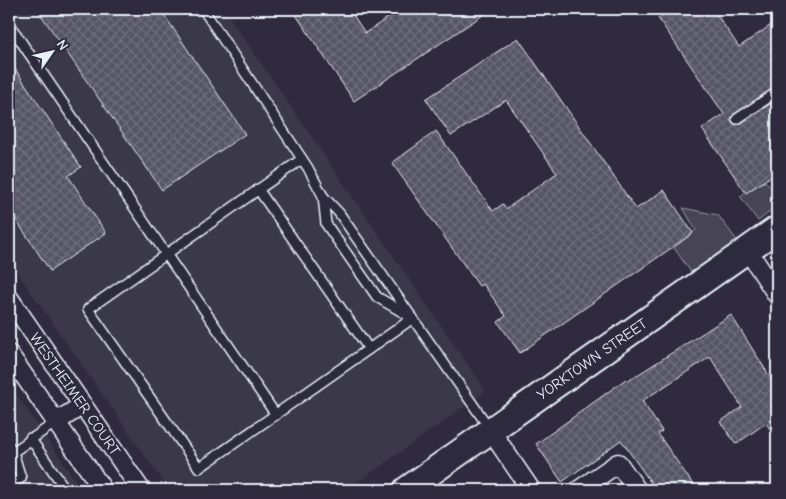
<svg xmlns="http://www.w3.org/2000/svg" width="786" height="499" viewBox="0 0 786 499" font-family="'Comic Neue',sans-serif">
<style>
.built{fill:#3b3749}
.green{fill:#464455;stroke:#979aa6}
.building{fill:url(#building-cross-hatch);stroke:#e8f1f8}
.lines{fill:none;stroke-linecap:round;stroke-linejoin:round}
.lane-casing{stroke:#e8f1f8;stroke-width:12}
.street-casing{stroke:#e8f1f8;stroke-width:21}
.secondary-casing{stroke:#e8f1f8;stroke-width:29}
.lane{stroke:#2f2a3d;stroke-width:9}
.street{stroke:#2f2a3d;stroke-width:18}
.secondary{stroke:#2f2a3d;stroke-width:25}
.labels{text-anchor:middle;stroke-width:4;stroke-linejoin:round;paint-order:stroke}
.street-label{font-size:15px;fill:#e8f1f8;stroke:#2f2a3d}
</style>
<defs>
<pattern id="building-cross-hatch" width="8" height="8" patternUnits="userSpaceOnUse" patternTransform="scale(1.25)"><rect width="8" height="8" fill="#575565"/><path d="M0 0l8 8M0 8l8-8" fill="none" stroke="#6f6e7c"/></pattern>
</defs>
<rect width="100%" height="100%" fill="#2f2a3d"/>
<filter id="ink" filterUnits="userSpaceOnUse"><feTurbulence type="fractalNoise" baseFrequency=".02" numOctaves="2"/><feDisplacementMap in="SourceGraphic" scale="10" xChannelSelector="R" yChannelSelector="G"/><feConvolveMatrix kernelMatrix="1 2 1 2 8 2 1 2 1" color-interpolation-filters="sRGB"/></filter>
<g filter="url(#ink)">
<g class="built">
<polygon points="9,9 224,9 486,391 347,490 169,490 9,261"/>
<polygon points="9,384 28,411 82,490 9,490"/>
</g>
<g class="green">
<polygon points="765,181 777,195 777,206 758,221 740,196"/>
<polygon points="683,208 718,215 738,242 693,275 674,248 696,230"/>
</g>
<g class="building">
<polygon points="37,9 160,9 245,134 162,190"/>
<polygon points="292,9 349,9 365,33 401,9 492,9 354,101"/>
<polygon points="672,9 713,9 739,47 777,21 777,86 734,114 731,119 734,124 740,124 777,99 777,172 746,193 702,129 724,114 658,18"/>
<polygon points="518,38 636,209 664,190 693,233 520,353 498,322 506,316 483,284 479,286 392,163 436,131 493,211 503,204 506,209 557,173 506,100 451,136 426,99"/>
<polygon points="9,60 81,167 68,176 106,233 50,271 9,209"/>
<polygon points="731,315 777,388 777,440 766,423 736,444 720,422 742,407 710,357 642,401 662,431 658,434 697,490 656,490 621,440 562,482 536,444 626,379 628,381"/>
</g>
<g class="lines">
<defs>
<g id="lane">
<polyline points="203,9 308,168 323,196 339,213 490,429"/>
<polyline points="9,24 276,415"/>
<polyline points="737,119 777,92"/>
<path d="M258 189 369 349 199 468 88 309C160 259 230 209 302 159"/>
<polyline points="323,196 326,224 377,297 411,317"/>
<polyline points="369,349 413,318"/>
<polyline points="30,438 66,490"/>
<polyline points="9,446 13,452 21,478 9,486"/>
<polyline points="13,452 56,422"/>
</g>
<g id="street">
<polyline points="747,249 777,295"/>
<polyline points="9,298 141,490"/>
<polyline points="9,354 103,490"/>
<polyline points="56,422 83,405"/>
<polyline points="491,431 531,490"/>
<polyline points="579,490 618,463 637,490"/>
</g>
<polyline id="secondary" points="406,490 777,229"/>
</defs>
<use href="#lane" class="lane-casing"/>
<use href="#street" class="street-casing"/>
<use href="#secondary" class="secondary-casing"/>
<use href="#lane" class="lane"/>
<use href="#street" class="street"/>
<use href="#secondary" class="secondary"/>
</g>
</g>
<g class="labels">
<g class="street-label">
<text transform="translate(592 359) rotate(-35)" y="5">YORKTOWN STREET</text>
<text transform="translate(75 394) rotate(55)" y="5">WESTHEIMER COURT</text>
</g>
</g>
<rect width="786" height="499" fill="none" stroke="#2f2a3d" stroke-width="30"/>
<rect x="15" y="15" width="756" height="469" fill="none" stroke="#e8f1f8" stroke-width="2" filter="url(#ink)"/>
<g transform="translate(52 52) rotate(56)" stroke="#2f2a3d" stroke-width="4" paint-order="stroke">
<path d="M0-4L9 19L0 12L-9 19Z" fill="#e8f1f8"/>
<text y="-8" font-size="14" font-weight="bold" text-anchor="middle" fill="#e8f1f8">N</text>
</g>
</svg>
